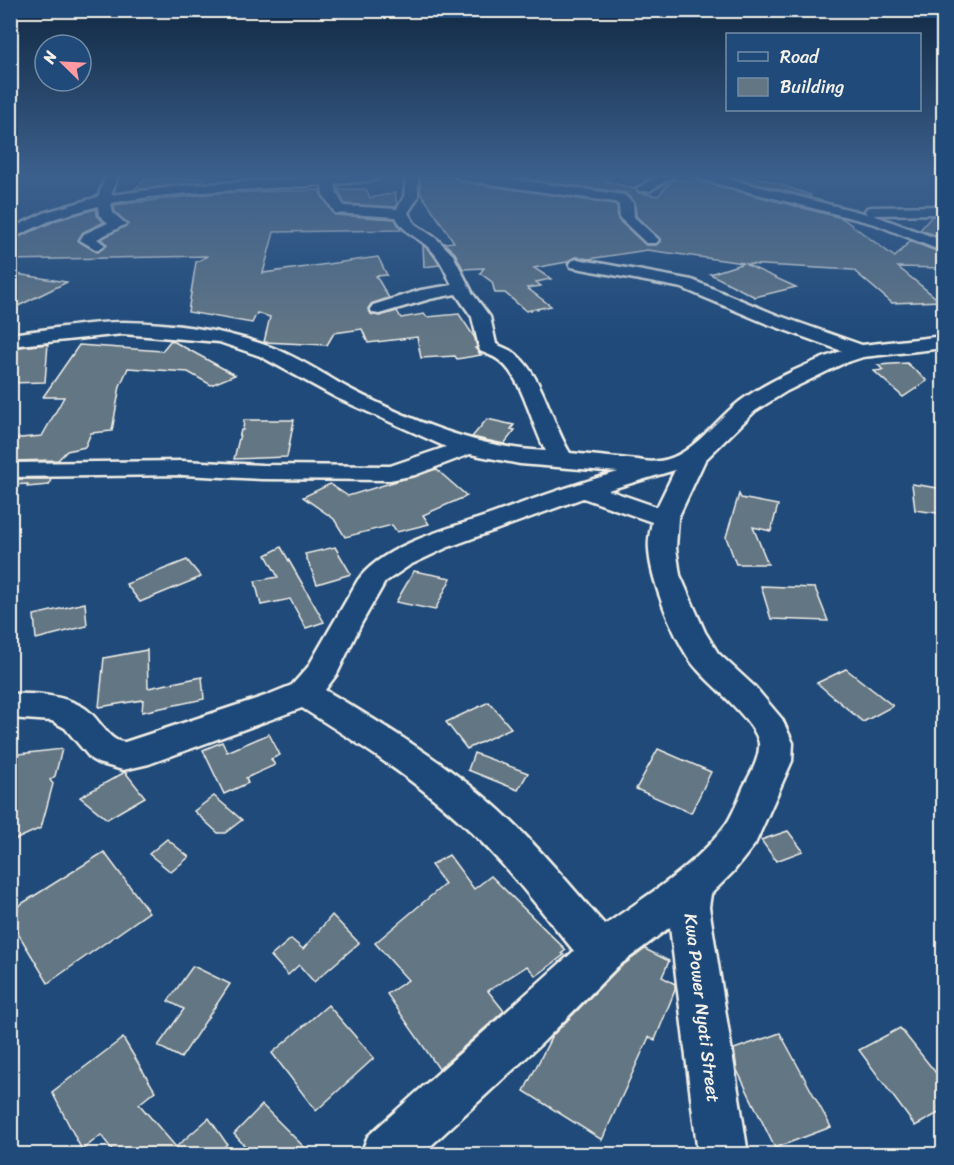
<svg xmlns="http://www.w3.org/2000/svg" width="954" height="1165" viewBox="0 0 954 1165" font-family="Sriracha,sans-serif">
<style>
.building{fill:#637684;stroke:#f4f1e8;stroke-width:1.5}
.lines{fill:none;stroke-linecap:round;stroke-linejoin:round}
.minor-casing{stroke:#f4f1e8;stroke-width:5}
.minor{fill:#1f4a7a;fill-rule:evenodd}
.labels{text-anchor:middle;stroke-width:5;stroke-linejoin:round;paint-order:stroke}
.street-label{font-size:18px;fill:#f4f1e8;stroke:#1f4a7a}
</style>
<rect width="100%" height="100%" fill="#1f4a7a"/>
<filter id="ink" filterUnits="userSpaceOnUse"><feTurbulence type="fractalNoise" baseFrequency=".0167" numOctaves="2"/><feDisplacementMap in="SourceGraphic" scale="12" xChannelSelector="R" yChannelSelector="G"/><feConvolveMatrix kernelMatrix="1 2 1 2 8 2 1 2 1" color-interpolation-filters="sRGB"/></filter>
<g filter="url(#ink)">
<g class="building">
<polygon points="420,176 453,176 461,182 614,204 617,206 618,220 646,245 656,245 661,240 636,216 635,203 626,193 504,176 613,176 605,181 635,189 639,193 658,196 672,180 686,181 687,176 695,176 698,181 842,218 895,257 910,241 944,254 944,268 898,267 940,301 892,303 853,270 745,264 796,287 755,297 710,274 744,263 647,250 589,259 576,257 567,262 534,268 551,279 536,282 541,286 527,288 551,306 526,311 505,293 495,293 492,282 480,273 484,268 463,269 455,253 444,243 454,242 420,192"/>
<polygon points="726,176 754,176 811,195 810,197"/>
<polygon points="205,178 201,182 134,190 145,179"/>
<polygon points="338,189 366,189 370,198 395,193 397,205 396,207 345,204"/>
<polygon points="320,190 321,195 335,215 395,219 401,230 274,232 263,273 378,257 387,275 376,276 389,298 371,304 368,309 371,314 380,316 397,311 401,318 424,314 427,317 459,314 475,338 477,348 475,348 481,355 457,359 455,356 421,358 417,337 368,343 362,329 334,333 327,345 264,342 270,317 257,313 252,323 188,312 196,262 208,256 10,260 10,241 57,220 96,209 98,217 104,222 83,232 78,241 98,252 107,245 101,239 128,224 115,212 114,205 217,193"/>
<polygon points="932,216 944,216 944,238 920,230"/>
<polygon points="423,245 431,252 440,265 424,267"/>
<polygon points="10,273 67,282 10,310"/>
<polygon points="171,340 235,375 211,385 188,372 128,368 120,386 112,431 91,433 85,447 67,451 58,460 10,461 10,439 42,436 64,397 43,397 79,345 162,351"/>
<polygon points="48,344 45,382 10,383 10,348"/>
<polygon points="907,363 927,381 903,397 874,371 883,370 878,365"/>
<polygon points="487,419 514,425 511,429 515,430 504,444 472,437"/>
<polygon points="244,420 294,420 287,457 234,459 241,430 243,430"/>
<polygon points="436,469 467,496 423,515 429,524 397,532 392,525 345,537 334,519 303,497 330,484 348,496"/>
<polygon points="10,479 51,479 49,485 27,487 28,484 10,485"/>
<polygon points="912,484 944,489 944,514 915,510"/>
<polygon points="739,494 741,498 778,505 771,531 753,527 768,564 736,564 726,537"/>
<polygon points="281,547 303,585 324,622 306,628 290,599 261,605 255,581 278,577 266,555"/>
<polygon points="335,547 351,574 317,584 305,554"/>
<polygon points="187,560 201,577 140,602 126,584"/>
<polygon points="414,571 451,578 435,610 396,602"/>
<polygon points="761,586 815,588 828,621 771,619"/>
<polygon points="85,603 87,626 36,639 34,615"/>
<polygon points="147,650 148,688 202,677 204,699 142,712 143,700 99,707 104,658"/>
<polygon points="846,669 893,706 863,722 817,683"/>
<polygon points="489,702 511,728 467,749 446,722"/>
<polygon points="269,734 280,755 271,759 275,765 246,778 248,783 224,794 203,750 222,742 227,752"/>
<polygon points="62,749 55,776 50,780 53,784 41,828 10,842 10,755"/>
<polygon points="658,749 711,772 691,813 636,789"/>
<polygon points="474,753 528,773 518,790 468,770"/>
<polygon points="125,772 145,797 107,819 80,797"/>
<polygon points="214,796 242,820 225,833 218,833 194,811"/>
<polygon points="788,831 803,851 776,861 761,840"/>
<polygon points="167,839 189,857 171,872 149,854"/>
<polygon points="104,852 149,912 48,983 10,920 10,911"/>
<polygon points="449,855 474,889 491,876 566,950 562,953 564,955 536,976 527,966 488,991 504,1011 439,1069 387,994 408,980 375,943 445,884 431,865"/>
<polygon points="332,915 359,943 314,982 299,965 288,975 271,956 291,939 303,949"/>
<polygon points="645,949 669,961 662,977 675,984 675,990 655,1040 649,1037 602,1140 524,1091 552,1036 618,969"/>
<polygon points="193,966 230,984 181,1058 158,1046 184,1009 168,1001"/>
<polygon points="328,1005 374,1058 316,1111 272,1053"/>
<polygon points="900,1028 944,1083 944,1110 915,1126 859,1050"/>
<polygon points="780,1033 831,1127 775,1148 737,1070 734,1049"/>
<polygon points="123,1038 155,1091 139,1104 176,1147 209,1118 227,1144 216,1155 116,1155 101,1135 82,1150 52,1092"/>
<polygon points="262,1105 312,1155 253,1155 234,1134"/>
</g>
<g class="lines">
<defs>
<g id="minor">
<path d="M106 176H118L111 195 188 185 341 176H382L376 180 335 184 337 194 344 206 397 209 404 197 406 176H418V197L408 213 415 224 437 239 453 255 473 294 490 317 496 344C502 347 511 350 517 355 544 379 551 422 570 453L638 460C684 471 708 426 739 402 764 383 812 361 842 351L765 323 682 288 571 267 569 264 571 261 577 259 692 280 777 315 862 345 944 336V348L863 357 842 364 787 391 755 411 705 460 678 518 676 548 680 575 705 632 718 653 755 687 782 719 793 743 792 761 755 844 733 872 711 894 709 907 748 1154H698L670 927 617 967 543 1042 422 1154H361L368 1136 574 951C536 905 500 856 455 817 408 775 355 741 302 708L149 764 123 770 98 763 91 759 65 728 52 721 10 718V694C35 693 62 695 83 707 98 715 108 743 125 742L265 696 292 685 308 667 358 580C384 544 451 528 492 514 533 499 575 484 618 472L520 464 470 454 415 475 390 480 262 479 183 475 10 477V463L183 461 262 465 390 466 446 447 337 398 260 356 219 342 123 334 10 346V334C47 330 88 322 124 322 173 323 225 330 271 347 298 357 323 374 348 388 410 420 475 448 546 451 532 427 523 379 501 362 496 357 487 354 480 351L472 317 456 294 430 299 379 314 373 313 370 309 373 305 421 290 452 285C445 271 440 257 428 247 415 235 405 234 396 217L335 213 323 194 322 185C252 190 181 190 111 203L113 213 126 224 97 239 105 245 97 250 80 240 84 234 108 223 99 215 98 206 56 218 10 239V229L46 212 98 197ZM675 470 657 507 608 490ZM583 498 652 522C650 531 648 540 649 549 650 580 677 648 698 670 712 686 756 722 759 743 760 758 751 773 744 786 739 798 734 812 727 823 697 866 647 895 605 925 566 881 528 833 482 795 433 755 379 722 325 690L337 674 361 624 385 582 410 565 446 548Z"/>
<polygon points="455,176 488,176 624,195 633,203 634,217 659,240 656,243 646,243 620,218 619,205 615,202 461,180"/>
<polygon points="658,176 674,176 649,191 639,191 637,188"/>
<polygon points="697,176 717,176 867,214 865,211 867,208 872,207 944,206 944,214 873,215 944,241 944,252 875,224 699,179"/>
</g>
</defs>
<use href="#minor" class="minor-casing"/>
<use href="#minor" class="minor"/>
</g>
</g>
<linearGradient id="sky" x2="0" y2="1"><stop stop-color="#112943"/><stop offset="0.52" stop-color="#3c608d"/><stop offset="1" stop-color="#3c608d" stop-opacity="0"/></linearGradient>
<rect width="954" height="339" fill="url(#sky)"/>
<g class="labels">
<g class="street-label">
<text transform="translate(702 1008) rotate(83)" y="6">Kwa Power Nyati Street</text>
</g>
</g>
<rect width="954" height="1165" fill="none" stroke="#1f4a7a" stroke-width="36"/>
<rect x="18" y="18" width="918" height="1129" fill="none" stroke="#f4f1e8" stroke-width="2" filter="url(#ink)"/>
<rect x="726" y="33" width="195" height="78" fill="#1f4a7a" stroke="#748da6" stroke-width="1.5"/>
<rect x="738" y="52" width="30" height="9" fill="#1f4a7a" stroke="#748da6" stroke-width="1.5"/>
<text x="780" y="63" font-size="18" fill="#f4f1e8">Road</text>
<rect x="738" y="78" width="30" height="18" fill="#637684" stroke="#748da6" stroke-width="1.5"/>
<text x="780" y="93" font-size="18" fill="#f4f1e8">Building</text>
<g transform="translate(63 63) rotate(294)"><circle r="28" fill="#1f4a7a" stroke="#748da6" stroke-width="1.5"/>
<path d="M0-4.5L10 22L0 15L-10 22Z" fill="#ff9aa2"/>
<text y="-9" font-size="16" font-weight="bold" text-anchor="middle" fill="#f4f1e8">N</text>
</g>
</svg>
